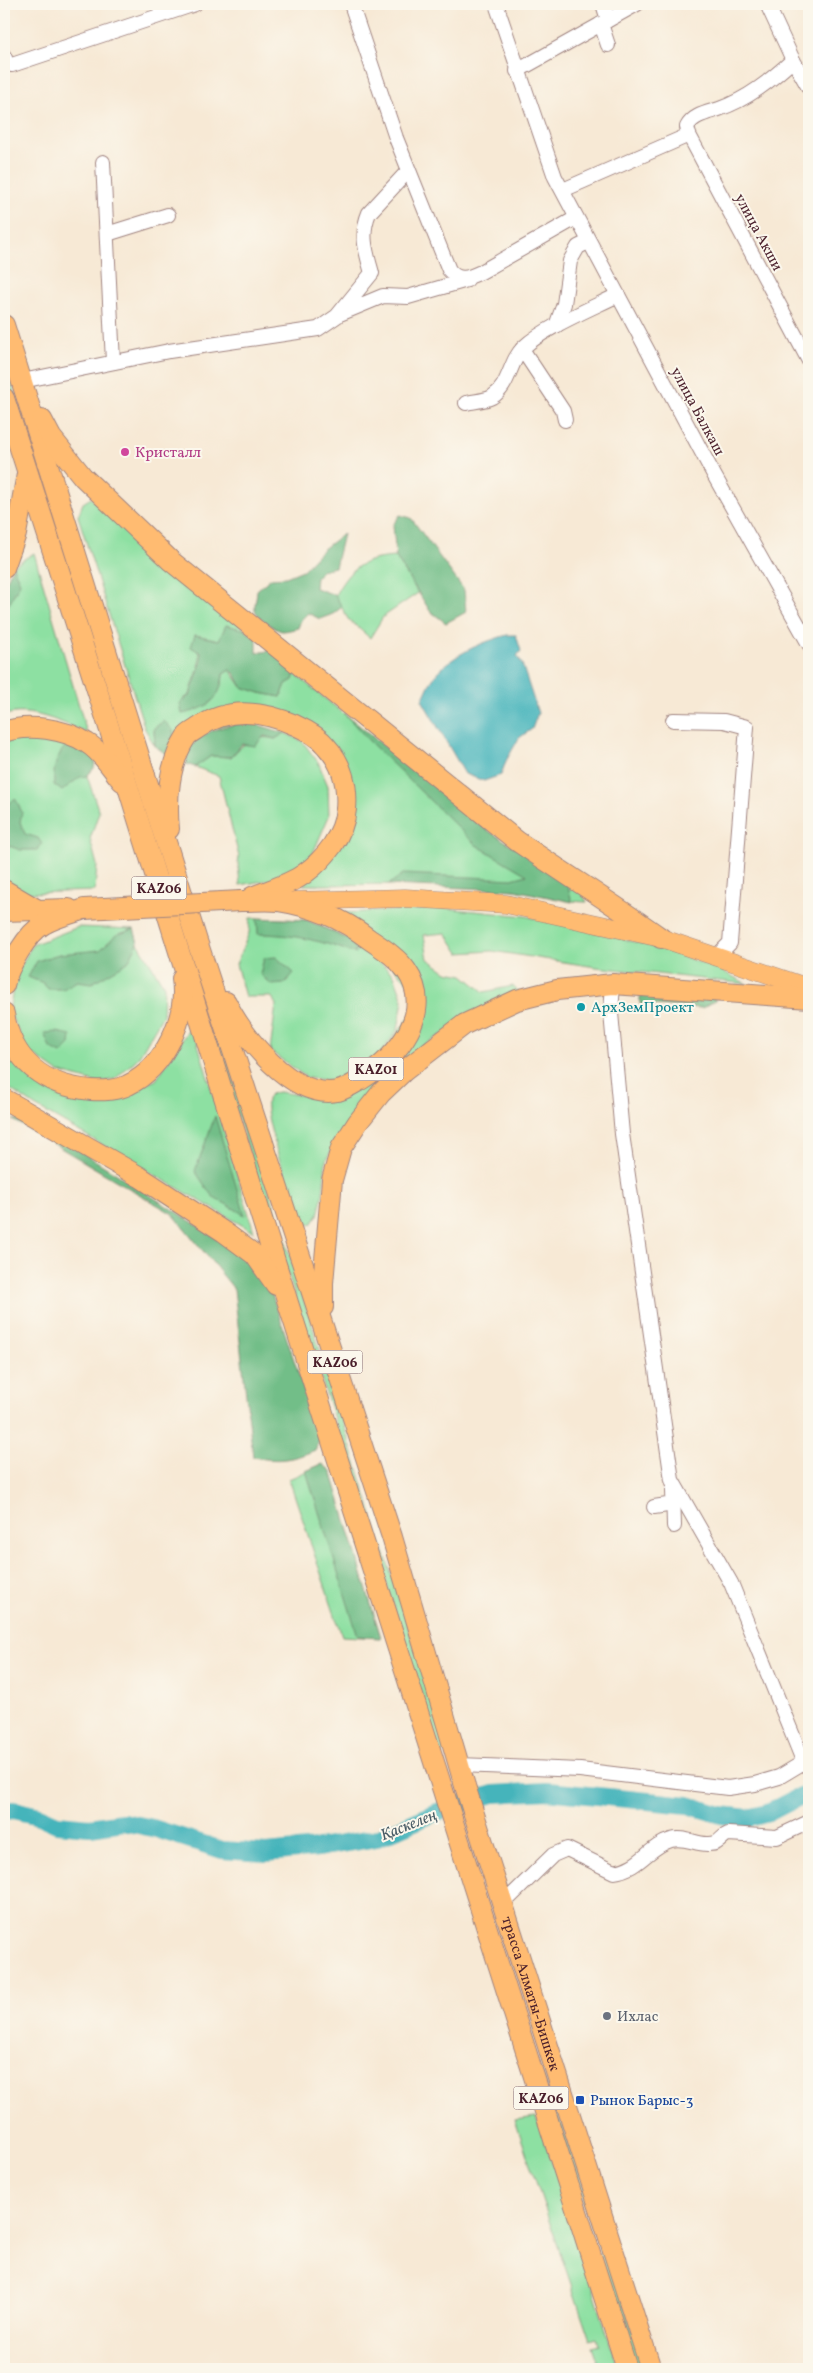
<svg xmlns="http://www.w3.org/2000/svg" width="813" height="2373" viewBox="0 0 813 2373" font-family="Vollkorn,serif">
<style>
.green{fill:#8de0a2;stroke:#6c8066}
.forest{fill:#72be88;stroke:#5e6e5a}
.water{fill:#44b4bb;stroke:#476a73}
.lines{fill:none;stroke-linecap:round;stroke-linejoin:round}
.river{stroke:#44b4bb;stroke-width:18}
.minor-casing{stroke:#a08480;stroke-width:16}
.major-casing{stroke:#a08480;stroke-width:19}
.highway-casing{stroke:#a08480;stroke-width:22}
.minor{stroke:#fff;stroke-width:14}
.major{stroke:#ffbb71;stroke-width:18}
.highway{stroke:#ffbb71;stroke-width:20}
.highway-bridge-casing{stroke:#a08480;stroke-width:22;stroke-linecap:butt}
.highway-bridge{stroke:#ffbb71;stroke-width:20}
.hotel-dot{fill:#d1479c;stroke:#fbf7ec;stroke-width:2}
.culture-dot{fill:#0f9aa8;stroke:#fbf7ec;stroke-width:2}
.worship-dot{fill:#6b7280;stroke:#fbf7ec;stroke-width:2}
.transit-dot{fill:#1a4fb4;stroke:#fbf7ec;stroke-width:2}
.labels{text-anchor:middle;stroke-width:4;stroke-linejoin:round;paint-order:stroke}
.shield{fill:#fbf7ec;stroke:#7f6065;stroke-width:1}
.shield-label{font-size:14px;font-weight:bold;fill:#4a1f2b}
.street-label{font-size:15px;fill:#4a1f2b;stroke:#fbf7ec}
.hotel-label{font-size:15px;fill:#b23c85;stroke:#fbf7ec;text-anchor:start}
.culture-label{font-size:15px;fill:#0d838f;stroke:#fbf7ec;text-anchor:start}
.worship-label{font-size:15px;fill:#5b616d;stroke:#fbf7ec;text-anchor:start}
.transit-label{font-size:15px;fill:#164399;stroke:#fbf7ec;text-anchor:start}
.water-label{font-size:16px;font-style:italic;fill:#485b65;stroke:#fbf7ec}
</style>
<rect width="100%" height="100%" fill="#fbf7ec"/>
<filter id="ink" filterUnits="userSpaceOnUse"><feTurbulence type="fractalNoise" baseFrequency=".02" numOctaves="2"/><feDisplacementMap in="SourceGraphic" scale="10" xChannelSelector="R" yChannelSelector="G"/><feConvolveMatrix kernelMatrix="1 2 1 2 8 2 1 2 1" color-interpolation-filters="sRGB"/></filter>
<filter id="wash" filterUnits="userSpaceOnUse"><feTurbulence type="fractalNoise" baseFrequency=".0096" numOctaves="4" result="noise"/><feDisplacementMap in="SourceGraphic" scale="20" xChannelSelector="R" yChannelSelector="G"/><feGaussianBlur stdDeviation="1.12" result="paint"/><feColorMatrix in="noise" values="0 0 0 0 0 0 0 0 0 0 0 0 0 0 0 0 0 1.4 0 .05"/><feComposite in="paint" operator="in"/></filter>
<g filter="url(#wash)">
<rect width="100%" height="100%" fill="#f7e9d5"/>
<g class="green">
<polygon points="4,368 11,380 446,1746 441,1755 4,381"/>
<path d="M91 498 246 630 219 640 195 635C206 665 197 667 190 695L183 699 222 686 223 674 230 670 242 687 260 693 281 697 286 684 293 680 295 674 484 828 566 879 583 895 587 902C562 902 539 893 515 890 445 881 373 885 303 885L345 841 344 765 277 710 174 739 154 728 155 746 145 729 78 516 83 503Z"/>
<path d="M34 553 87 733C66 724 26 705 4 716V587L13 566Z"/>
<path d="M396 557 418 593 383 617 370 638 348 619 335 595C351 566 363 559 396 557Z"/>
<polygon points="28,733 70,742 94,768 87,776 99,812 90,839 97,865 95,891 29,893 4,883 4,740"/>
<path d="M285 733 302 741 318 762 328 786 329 816 310 860 275 879 240 885 238 864 239 857 219 776 195 767 211 756 231 757C243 743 257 734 275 739Z"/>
<path d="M444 908 525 916 603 934 666 950 720 970 747 984 596 967 492 951 459 953 446 933 424 935 428 959 447 972 463 975 484 992 513 986 517 991 417 1049 360 1103 326 1160 323 1194 318 1215 313 1223 308 1225 299 1218C292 1196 263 1118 267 1100 268 1094 273 1093 279 1092L326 1099 353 1092 423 999 342 913Z"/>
<polygon points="250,918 307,920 349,939 370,953 394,975 403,1000 398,1029 373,1064 336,1081 307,1078 270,1051 276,1005 272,997 245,997 236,964 249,933"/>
<polygon points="78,927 134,929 138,943 164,986 163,1015 138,1058 115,1079 98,1083 58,1072 28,1051 9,1012 15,978 32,945"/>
<polygon points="192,1024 254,1232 35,1106 4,1085 4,1039 53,1089 100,1103 156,1080"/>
<polygon points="322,1464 331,1471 381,1638 342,1636 289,1479"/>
<polygon points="542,2072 589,2199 645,2369 636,2369"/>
<polygon points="536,2117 573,2222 618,2369 600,2369 592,2346 599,2344 597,2338 590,2340 515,2120"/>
</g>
<g class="forest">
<polygon points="400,515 411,518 464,590 466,612 446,623 430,611 396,557 393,525"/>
<path d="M343 534 335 567 322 570 316 577 315 588 335 595 342 607 333 614 320 619 308 613 301 620 298 628C294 629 287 631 282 631 275 630 257 617 255 610 254 605 257 596 257 590L271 578 286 577 303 570 322 550Z"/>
<polygon points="13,566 20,583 4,613 4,587"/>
<path d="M226 625 246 630 257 639V653L273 650 295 674 293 680 286 684 281 697 260 693 242 687 235 674 230 670 223 674C221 701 206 709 182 714L180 703 190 695 201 663V653L191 647 195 635 219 640Z"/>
<polygon points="344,713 484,828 566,879 572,902 515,890 388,885 403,874 512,879 527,875 476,845 371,743"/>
<polygon points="164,721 173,730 175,745 166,754 155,746 154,728"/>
<path d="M248 722 285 733 275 739 264 736 255 746 242 744 231 757 211 756 195 767 186 764C187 760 187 753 189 749 200 730 229 725 248 722Z"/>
<path d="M70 742 96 758 94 768 87 776 80 777 62 791 54 785C53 768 56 754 70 742Z"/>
<polygon points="15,798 22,812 20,822 25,834 38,838 42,844 37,850 20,850 4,844 4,805 9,804"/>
<path d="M257 918 307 920 354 942 356 954C324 941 293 934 258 934Z"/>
<polygon points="134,929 138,943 128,962 92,983 77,981 63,989 48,989 43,983 28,977 37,961 59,954 100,950 116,935"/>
<polygon points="276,957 294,973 284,984 271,985 260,974 264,958"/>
<polygon points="644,995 715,998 715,1001 702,1008 640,1004 640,997"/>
<polygon points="57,1032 71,1035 70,1045 61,1054 50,1048 44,1033"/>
<polygon points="215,1116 245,1215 212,1196 195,1171"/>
<path d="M30 1119 247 1257 271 1291 320 1438 315 1450C292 1460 278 1462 253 1457L234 1289 173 1214 13 1120Z"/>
<polygon points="322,1464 331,1471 381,1638 358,1636 306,1471"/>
</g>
<path class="water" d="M507 635H516L521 651 517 656 522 664 538 713 532 729 519 738 506 761 501 775 484 781 465 774 422 700C426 693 428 685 433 679 448 656 482 642 507 635Z"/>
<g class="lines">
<polyline class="river" points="4,1811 13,1810 39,1816 57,1824 90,1827 123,1822 153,1828 222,1850 266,1853 318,1848 377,1838 440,1811 493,1794 547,1791 688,1805 721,1815 749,1818 768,1813 809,1792"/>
</g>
</g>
<g filter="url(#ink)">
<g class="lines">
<defs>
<g id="minor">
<path d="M351 4 396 138 449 270C459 282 468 278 481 272L576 218"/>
<polyline points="496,4 555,177 714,475 809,644"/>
<polyline points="603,4 608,20"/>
<polyline points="767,4 793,60 809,88"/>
<polyline points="601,24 608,45"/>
<polyline points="4,56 7,63 12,65 195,4"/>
<path d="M793 60C771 80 748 99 719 109 707 113 693 115 687 127L689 135 809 361"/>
<polyline points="517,71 637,4"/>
<polyline points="103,162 113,362"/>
<polyline points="563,190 689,135"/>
<polyline points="107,234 168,215"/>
<polyline points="342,313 383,296 408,297 467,280"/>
<polyline points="556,326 564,304 570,261 578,247 588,242"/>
<polyline points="522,349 563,411 565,420"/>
<path d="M22 381 169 351 318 329 337 316 372 273C366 252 360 234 369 213L408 171"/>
<path d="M466 403C473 401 485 401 492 397 510 386 509 361 524 347 544 328 592 308 618 295"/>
<polyline points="673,720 724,721 747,727 730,943 717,956"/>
<polyline points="613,984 611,1013 622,1134 672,1480 731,1583 804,1763"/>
<polyline points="673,1489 674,1526"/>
<polyline points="654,1507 674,1504"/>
<polyline points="460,1765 580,1770 728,1788 755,1784 779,1777 809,1759"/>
<path d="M504 1903 553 1855 567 1849 614 1872C640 1869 649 1846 671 1840 685 1836 696 1845 709 1844 721 1844 720 1837 728 1834L777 1837 809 1822"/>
</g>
<polyline id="major" points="294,901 405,898 506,904 661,938 809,988"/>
<g id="highway">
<path id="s1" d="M4 325 197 941 392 1537 465 1786 651 2369"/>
<polyline points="4,398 128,787 288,1303 627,2369"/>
<path d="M42 420 51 437 83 477 171 561 517 841C565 874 614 904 661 938"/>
<polyline points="4,568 16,534 27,474"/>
<path d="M4 732C28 723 66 729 87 743 101 751 112 769 122 781"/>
<path d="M169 829C166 799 169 763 186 737 189 733 194 731 198 728 228 706 262 711 295 725 306 730 318 736 326 746 342 763 348 786 346 809 344 835 325 859 304 874 289 885 269 890 252 897"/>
<polyline points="4,890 38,910"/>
<polyline points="4,911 69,909"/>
<path d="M4 985C8 967 27 933 44 924 56 917 71 914 84 909"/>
<path d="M226 1002C243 1037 292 1100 338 1091 346 1089 355 1083 362 1079 397 1057 436 1012 406 970 397 957 382 948 369 939 343 919 312 906 279 901 267 900 254 901 241 901"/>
<path d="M4 1014C12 1061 44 1086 91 1090 102 1091 118 1090 128 1085 164 1068 188 1017 182 979"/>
<polyline points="4,1099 140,1177 224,1232 255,1255 276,1285"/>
<polyline points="323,1307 323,1283 332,1180 341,1148 358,1122 381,1093 404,1071 465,1024 517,1000 557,990 613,984 809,998"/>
</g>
</defs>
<use href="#minor" class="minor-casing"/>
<use href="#major" class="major-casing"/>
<use href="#highway" class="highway-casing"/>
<use href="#minor" class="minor"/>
<use href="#major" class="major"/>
<use href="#highway" class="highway"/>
<defs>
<polyline id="highway-bridge" points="84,909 241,901"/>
</defs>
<use href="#highway-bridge" class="highway-bridge-casing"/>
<use href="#highway-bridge" class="highway-bridge"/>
</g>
</g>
<circle class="hotel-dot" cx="125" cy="452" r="5"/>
<circle class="culture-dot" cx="581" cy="1007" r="5"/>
<circle class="worship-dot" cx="607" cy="2016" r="5"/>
<rect class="transit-dot" x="575" y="2095" width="10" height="10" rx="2.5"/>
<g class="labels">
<g class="shield">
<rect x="131.5" y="876.5" width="55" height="23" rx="4"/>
<rect x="348.5" y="1057.5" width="55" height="23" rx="4"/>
<rect x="307.5" y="1350.5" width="55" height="23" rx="4"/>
<rect x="513.5" y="2086.5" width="55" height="23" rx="4"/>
</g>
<g class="shield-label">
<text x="159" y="893">KАZ06</text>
<text x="376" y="1074">KАZ01</text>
<text x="335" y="1367">KАZ06</text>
<text x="541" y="2103">KАZ06</text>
</g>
<g class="street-label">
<text transform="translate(759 232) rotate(62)" y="5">улица Акши</text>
<text transform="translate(698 411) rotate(62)" y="5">улица Балкаш</text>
<text dy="5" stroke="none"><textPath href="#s1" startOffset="1750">трасса Алматы-Бишкек</textPath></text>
</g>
<g class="hotel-label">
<text x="135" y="457">Кристалл</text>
</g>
<g class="culture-label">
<text x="591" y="1012">АрхЗемПроект</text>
</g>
<g class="worship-label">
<text x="617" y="2021">Ихлас</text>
</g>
<g class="transit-label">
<text x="590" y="2105">Рынок Барыс-3</text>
</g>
<g class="water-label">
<text transform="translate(408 1824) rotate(-22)" y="6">Қаскелең</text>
</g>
</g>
<rect width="813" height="2373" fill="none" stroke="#fbf7ec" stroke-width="20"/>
</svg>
